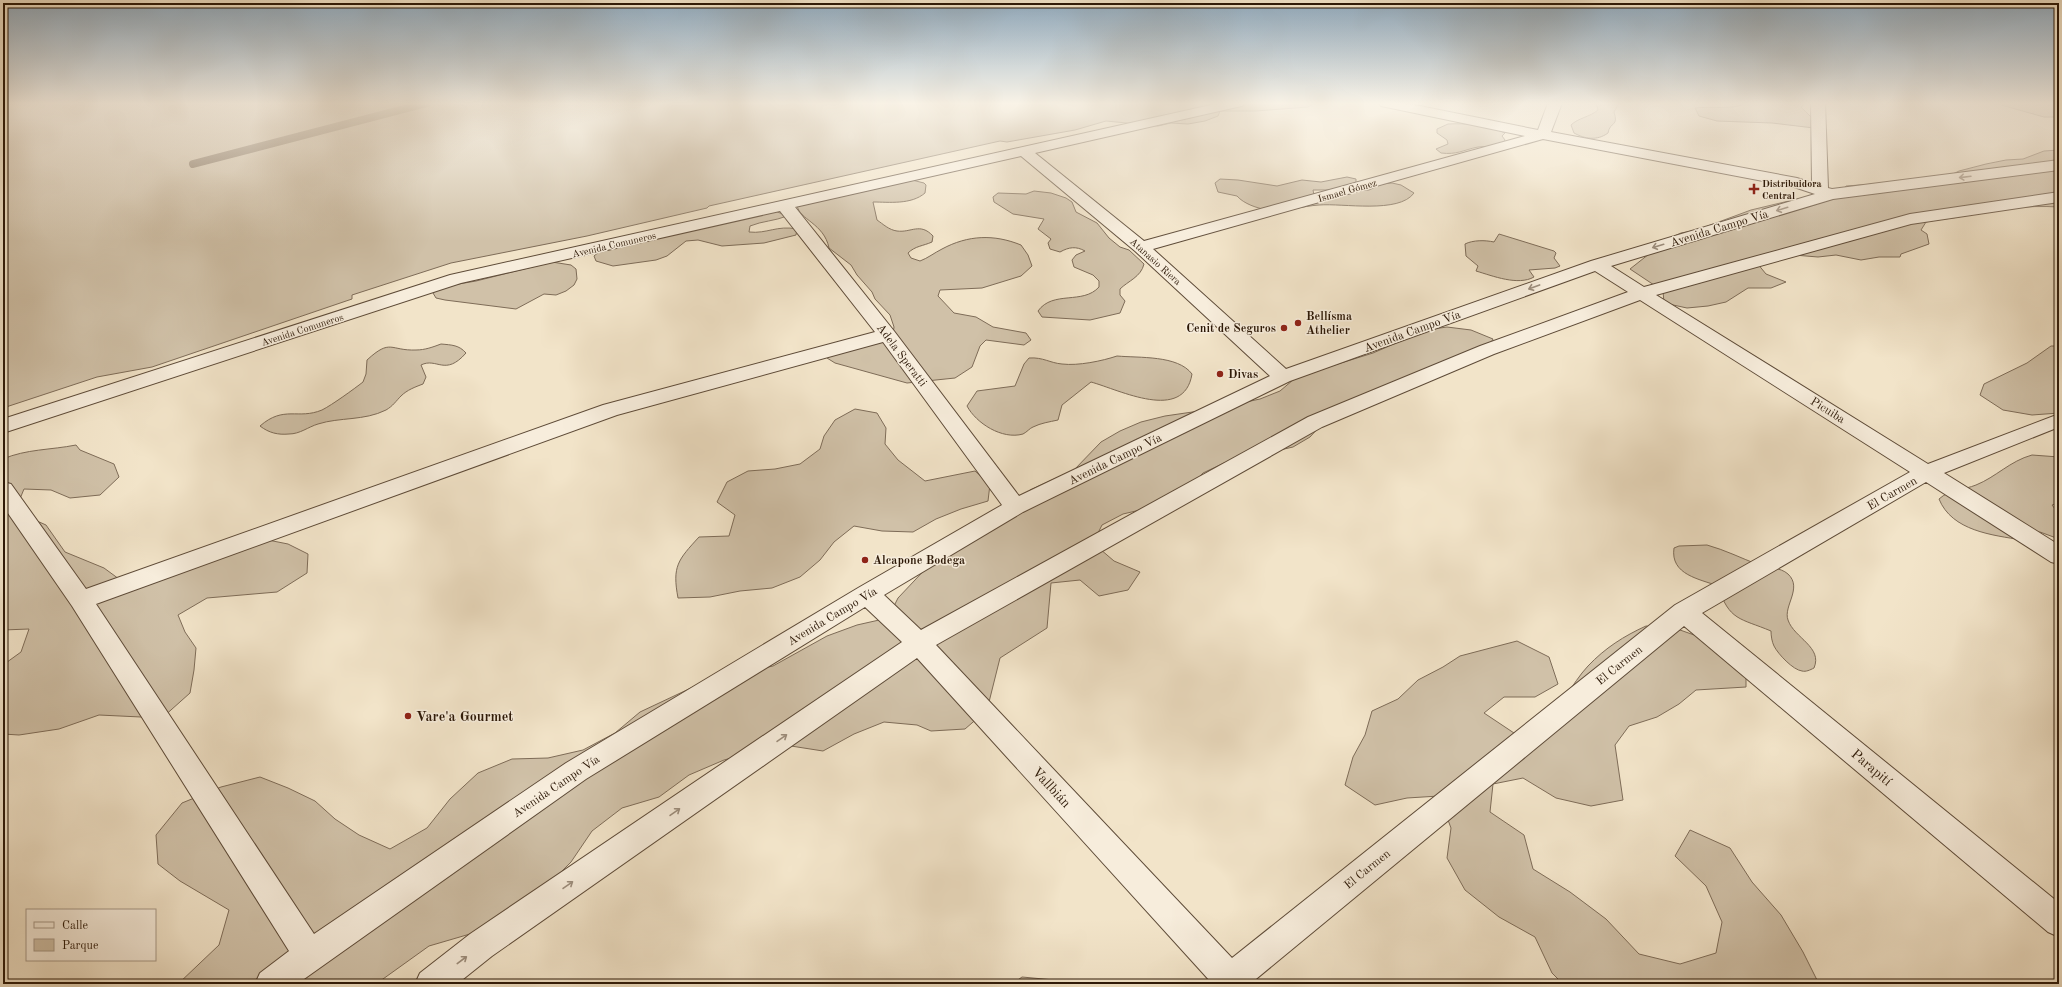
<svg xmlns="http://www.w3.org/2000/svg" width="2062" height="987" viewBox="0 0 2062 987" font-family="'Old Standard TT',serif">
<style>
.green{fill:#d0c1a8;stroke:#7e6c58}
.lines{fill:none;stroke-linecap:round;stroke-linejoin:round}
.stream{stroke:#7b6954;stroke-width:8}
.street-casing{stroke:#5e4b38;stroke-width:2}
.street{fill:#f7eddc;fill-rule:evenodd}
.oneway{stroke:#9c8d7c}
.poi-dot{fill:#8f2418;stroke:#f7eddc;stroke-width:1.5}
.labels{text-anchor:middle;stroke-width:3;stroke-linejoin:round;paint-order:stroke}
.far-poi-label{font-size:10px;font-weight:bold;fill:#2c1807;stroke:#f7eddc;text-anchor:start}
.far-street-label{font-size:10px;fill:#2c1807;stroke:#f7eddc}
.street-label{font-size:12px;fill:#2c1807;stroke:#f7eddc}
.poi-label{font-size:12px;font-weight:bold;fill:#2c1807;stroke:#f7eddc;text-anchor:start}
.near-poi-label{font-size:14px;font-weight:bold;fill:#2c1807;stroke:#f7eddc;text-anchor:start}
.near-street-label{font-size:14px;fill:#2c1807;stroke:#f7eddc}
</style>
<rect width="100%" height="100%" fill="#f2e4c9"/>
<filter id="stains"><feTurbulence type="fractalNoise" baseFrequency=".005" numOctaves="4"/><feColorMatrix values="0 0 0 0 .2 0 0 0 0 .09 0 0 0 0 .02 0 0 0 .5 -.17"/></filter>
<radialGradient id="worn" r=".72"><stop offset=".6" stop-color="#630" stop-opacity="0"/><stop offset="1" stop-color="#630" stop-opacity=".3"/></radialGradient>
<g class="green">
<polygon points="3,103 1314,103 1308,107 1256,111 1220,111 1218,116 1205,121 1188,124 1171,123 1158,126 1106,121 1075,130 1007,142 1000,141 709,206 707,208 587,236 451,263 352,295 352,299 152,367 97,377 3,408"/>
<path d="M1592 103H1617L1618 105 1614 112C1619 127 1610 121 1608 133 1597 141 1585 139 1574 133L1571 125C1578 118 1590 117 1598 110L1597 106Z"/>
<path d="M1748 103H1805L1801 107 1816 122 1814 128 1772 123 1717 121 1699 116 1695 108C1712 106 1732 110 1748 103Z"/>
<polygon points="1994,103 2059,103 2059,117 2044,117"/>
<path d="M1448 124C1466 123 1488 125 1505 133L1502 136 1505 140 1503 145C1495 147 1486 146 1478 147 1463 150 1457 155 1441 153L1436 149 1448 144 1447 140 1437 133V129Z"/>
<path d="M2059 150V207C2027 205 1994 209 1963 216 1951 219 1938 219 1926 222L1921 230 1927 234 1929 244 1901 254 1900 257H1879L1861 260 1836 255 1818 257 1794 255 1757 263 1766 274 1786 282 1771 288H1748L1726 302 1708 306 1687 308 1664 303 1663 291 1630 269 1668 239 1681 233 1697 230 1751 210 1797 199 1839 193 1846 186 1915 181 1949 176 1959 171 1986 164 2006 160 2023 159 2044 151Z"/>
<path d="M1347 177 1356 179V184L1332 190H1313L1314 195 1369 190 1382 184 1392 183 1401 185 1414 193C1399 214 1343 203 1319 205 1303 206 1285 212 1267 210 1257 208 1244 204 1237 196L1218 192 1215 183 1220 179 1238 180 1277 186 1302 180 1321 182Z"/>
<path d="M908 179 924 183 926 185 925 193C911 205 889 202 873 202L877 220C883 224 889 230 897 231 911 233 920 222 933 236L932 242C923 246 915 246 908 253L911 258 920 261C928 258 934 253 942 249 968 235 994 234 1021 245L1028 255 1032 266 1021 276 982 288 940 290 938 296 954 313 976 317 993 327 1026 333 1031 340 1024 345 986 340 980 346 972 367 955 378 907 383 835 363 827 358 832 352 893 334 894 327 890 315 875 299 872 292 857 275 851 265 829 248C824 223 799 220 797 205Z"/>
<path d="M1034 191 1051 193 1066 198 1072 202 1076 212 1097 223 1109 238 1120 247 1129 250 1144 264C1141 277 1128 281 1120 289V295L1125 301 1120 313 1090 320 1042 317 1038 311C1053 290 1083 305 1099 287V281L1093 275 1074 267 1072 260 1076 255 1085 251C1076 246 1069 247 1060 252L1050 249 1048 243 1051 239 1038 229 1044 219 1013 214 994 202 993 197 998 193 1026 194Z"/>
<path d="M773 210 787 216C775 221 762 221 750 226L749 232C767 234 777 225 797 229L796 235 764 243 722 246 698 240 686 241 667 256 656 260 613 266 596 261 594 256 600 251Z"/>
<path d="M1499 234 1554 251 1556 253 1554 258 1560 266 1555 268 1529 270 1534 277C1518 286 1493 276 1476 271L1478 266 1466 256 1465 244C1473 240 1485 240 1494 242Z"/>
<polygon points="552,262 571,265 576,269 577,279 574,285 566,291 556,295 544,294 516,309 445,300 436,298 433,293 441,287 476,281"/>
<polygon points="1447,327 1471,330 1493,339 1487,350 1322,424 1310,437 1293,447 1224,463 1203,473 1174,502 1123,514 1102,525 1093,543 1114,561 1140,572 1128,590 1099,596 1080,580 1051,583 1047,628 1000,658 987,710 965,729 931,731 917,725 884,722 854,734 823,751 791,746 757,751 724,760 689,775 659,797 622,808 592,831 571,862 511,922 429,946 376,984 178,984 219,945 229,910 180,881 158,864 156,835 182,803 221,787 260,777 288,788 315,801 335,819 359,835 390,849 427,828 450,799 478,773 512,759 548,758 583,750 615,733 640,712 708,680 773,666 827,636 857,625 888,618 898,598 932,562 1015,507 1030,490 1074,470 1101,442 1120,431 1141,422 1165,416 1213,409 1260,399 1280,391 1293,380 1312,372 1373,353 1426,330"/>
<path d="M441 344C452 345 459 345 466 353 445 377 437 357 421 365L426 377 423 384C415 387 407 390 401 396 396 401 393 406 386 410 364 421 340 417 318 424 308 427 300 434 289 434 278 435 269 433 260 426 284 405 298 420 322 410 332 405 354 389 363 382L366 374 367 360C391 338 390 351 416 350 425 350 433 347 441 344Z"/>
<polygon points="2051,346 2059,346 2059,413 2032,415 2003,410 1980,395 1984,384 2027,363"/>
<path d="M1117 356C1139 358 1178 355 1192 374 1184 423 1120 390 1091 382L1062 405 1058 420C1049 422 1041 423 1033 427 1030 428 1027 432 1023 434 1002 440 976 423 967 406L977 391 1015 386 1024 364 1029 358C1043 357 1050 363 1062 364 1078 366 1102 361 1117 356Z"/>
<path d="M855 409 877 413 886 428 885 444 898 460 925 481 975 471 990 484 988 501 961 509 936 519 913 532 882 531 854 526 834 542 820 560 800 577 772 588 740 591 710 597 678 598C672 566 678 560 699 537L729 536 735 515 717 502 727 482 748 471 775 469 800 464 820 449 824 436 835 420Z"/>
<path d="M76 445 80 450 114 464 119 477 100 495 70 498 51 490 24 489 17 506 28 517 46 525 65 552 104 568 119 579 263 539 288 544 308 554 307 573 277 592 207 598 178 615 185 632 196 648 194 670 190 693 162 718 99 715 59 729 19 735 3 734V665L21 652 29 629 3 630V459C26 449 51 450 76 445Z"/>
<path d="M2032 455 2059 457V503L2052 505 2059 514V539L2040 532 2027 534 2022 540C1992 535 1952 531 1939 499 1950 489 1964 490 1976 485 1996 477 2010 461 2032 455Z"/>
<path d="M1707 545C1725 550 1741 558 1759 565 1768 568 1780 567 1788 574 1803 588 1783 606 1788 620 1794 638 1823 647 1814 668 1810 670 1806 672 1802 671 1793 670 1778 654 1774 646 1772 642 1771 636 1771 631 1740 618 1729 621 1718 586 1700 579 1670 575 1674 548L1679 546Z"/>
<path d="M1646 626 1680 630 1714 642 1746 665V687L1696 690 1679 704 1657 717 1629 726 1615 745 1623 800 1591 806 1556 798 1523 778 1493 784 1490 812 1524 835 1533 869 1570 892 1606 919 1639 954 1680 964 1716 953 1722 922 1706 886 1675 856 1690 830 1730 848 1752 882 1781 915 1803 952 1819 984H1563L1552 973 1535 937 1499 917 1465 890 1447 858 1451 828 1439 796 1407 798 1375 805 1345 785 1353 757 1365 735 1372 711 1398 699 1418 680 1443 667 1460 656 1517 641 1549 657 1558 684 1535 697H1504L1484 713 1514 733C1522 729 1532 727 1540 722 1562 709 1571 684 1588 666 1605 648 1624 636 1646 626Z"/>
<polygon points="1022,977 1065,981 1068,984 1012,984"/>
</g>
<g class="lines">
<polyline class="stream" points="193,164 427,103"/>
<defs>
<path id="street" d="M1220 103H1244L1242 106 1237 107 1035 153 1144 241 1525 136 1386 107 1381 106 1379 103H1405L1538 130 1548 103H1562L1551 132 1797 178 1812 183 1811 103H1825L1828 188 1832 189 2059 160V170L1833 199 1611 266 1644 287 1910 214 2059 192V202L1911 224 1656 295 1928 464 2059 414V427L1944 473 2059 545V564L2051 562 1926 482 1702 613 2059 903V937L2048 932 1684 626 1250 984H1209L1210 981 917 658 492 956 457 984H415L420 973 470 934 902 642 865 607 586 779 297 984H255L260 973 289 951 72 606 3 506V482L11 484 86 589 603 405 875 332 780 211 461 283 3 433V419L450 275ZM1543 139 1794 187 1815 194 1591 261 1286 369 1153 249ZM1021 156 1135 251 1270 376 1019 496 894 331 795 207ZM1595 271 1628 292 1480 346 1308 417 921 630 884 595 1023 512 1290 381ZM1640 300 1910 472 1675 605 1232 958 936 645 1322 427 1494 354ZM883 342 1002 505 858 588 566 763 314 934 96 604 617 415Z"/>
</defs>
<use href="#street" class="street-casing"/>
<use href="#street" class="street"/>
</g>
<defs><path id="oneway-shaft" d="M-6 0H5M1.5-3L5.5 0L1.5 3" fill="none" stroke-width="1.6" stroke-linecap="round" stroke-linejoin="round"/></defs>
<g class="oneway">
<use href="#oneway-shaft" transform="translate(1965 177) rotate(173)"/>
<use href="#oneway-shaft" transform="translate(1782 209) rotate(163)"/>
<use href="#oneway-shaft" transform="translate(1658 246) rotate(163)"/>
<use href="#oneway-shaft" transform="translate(1534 287) rotate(160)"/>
<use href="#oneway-shaft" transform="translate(782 738) rotate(-35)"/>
<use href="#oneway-shaft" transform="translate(675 812) rotate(-35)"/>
<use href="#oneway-shaft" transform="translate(568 885) rotate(-35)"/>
<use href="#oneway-shaft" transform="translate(462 960) rotate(-37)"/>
</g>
<linearGradient id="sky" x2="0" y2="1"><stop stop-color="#91acc1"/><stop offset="0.43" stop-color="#f9f3e7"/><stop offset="1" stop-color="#f9f3e7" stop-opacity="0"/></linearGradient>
<rect width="2062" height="241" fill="url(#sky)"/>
<g class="poi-dot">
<path d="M1752 183h4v4h4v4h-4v4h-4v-4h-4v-4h4z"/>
<circle cx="1298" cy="323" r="4"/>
<circle cx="1284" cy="328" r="4"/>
<circle cx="1220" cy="374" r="4"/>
<circle cx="865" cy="560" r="4"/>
<circle cx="408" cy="716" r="4"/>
</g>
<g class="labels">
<g class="far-poi-label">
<text x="1762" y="187">Distribuidora<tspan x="1762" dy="12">Central</tspan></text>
</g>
<g class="far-street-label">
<text transform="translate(1347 190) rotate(-16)" y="4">Ismael Gómez</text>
<text transform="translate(614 244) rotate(-13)" y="4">Avenida Comuneros</text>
<text transform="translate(1156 261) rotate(42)" y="4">Atanasio Riera</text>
<text transform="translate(302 329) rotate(-18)" y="4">Avenida Comuneros</text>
</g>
<g class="street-label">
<text transform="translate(1719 228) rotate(-17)" y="4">Avenida Campo Vía</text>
<text transform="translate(1412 331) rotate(-20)" y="4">Avenida Campo Vía</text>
<text transform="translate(902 355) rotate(53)" y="4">Adela Speratti</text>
<text transform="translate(1828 410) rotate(32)" y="4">Picuiba</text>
<text transform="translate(1115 459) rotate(-26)" y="4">Avenida Campo Vía</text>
<text transform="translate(1892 493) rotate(-30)" y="4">El Carmen</text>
<text transform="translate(832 616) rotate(-31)" y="4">Avenida Campo Vía</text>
<text transform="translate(1619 665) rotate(-39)" y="4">El Carmen</text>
<text transform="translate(556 786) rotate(-34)" y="4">Avenida Campo Vía</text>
<text transform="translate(1367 869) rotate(-39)" y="4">El Carmen</text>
</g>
<g class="poi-label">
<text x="1306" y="320">Bellísma<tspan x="1306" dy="14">Athelier</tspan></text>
<text x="1276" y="332" text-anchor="end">Cenit de Seguros</text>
<text x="1228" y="378">Divas</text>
<text x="873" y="564">Alcapone Bodega</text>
</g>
<g class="near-poi-label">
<text x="416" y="721">Vare'a Gourmet</text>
</g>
<g class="near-street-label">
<text transform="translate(1872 767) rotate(40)" y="5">Parapití</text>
<text transform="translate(1052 787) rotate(47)" y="5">Vallbián</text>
</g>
</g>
<rect width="2062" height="987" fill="none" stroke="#f2e4c9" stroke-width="16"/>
<rect x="4" y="4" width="2054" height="979" fill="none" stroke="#2c1807" stroke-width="2"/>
<rect x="8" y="8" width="2046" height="971" fill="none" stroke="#2c1807"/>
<rect x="26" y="909" width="130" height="52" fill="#f7eddc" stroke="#a69887"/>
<rect x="34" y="922" width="20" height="6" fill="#f7eddc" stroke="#a69887"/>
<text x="62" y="929" font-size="12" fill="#2c1807">Calle</text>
<rect x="34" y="939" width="20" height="12" fill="#d0c1a8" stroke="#a69887"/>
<text x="62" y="949" font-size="12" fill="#2c1807">Parque</text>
<rect width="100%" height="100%" filter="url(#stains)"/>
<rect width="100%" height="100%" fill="url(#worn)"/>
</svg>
